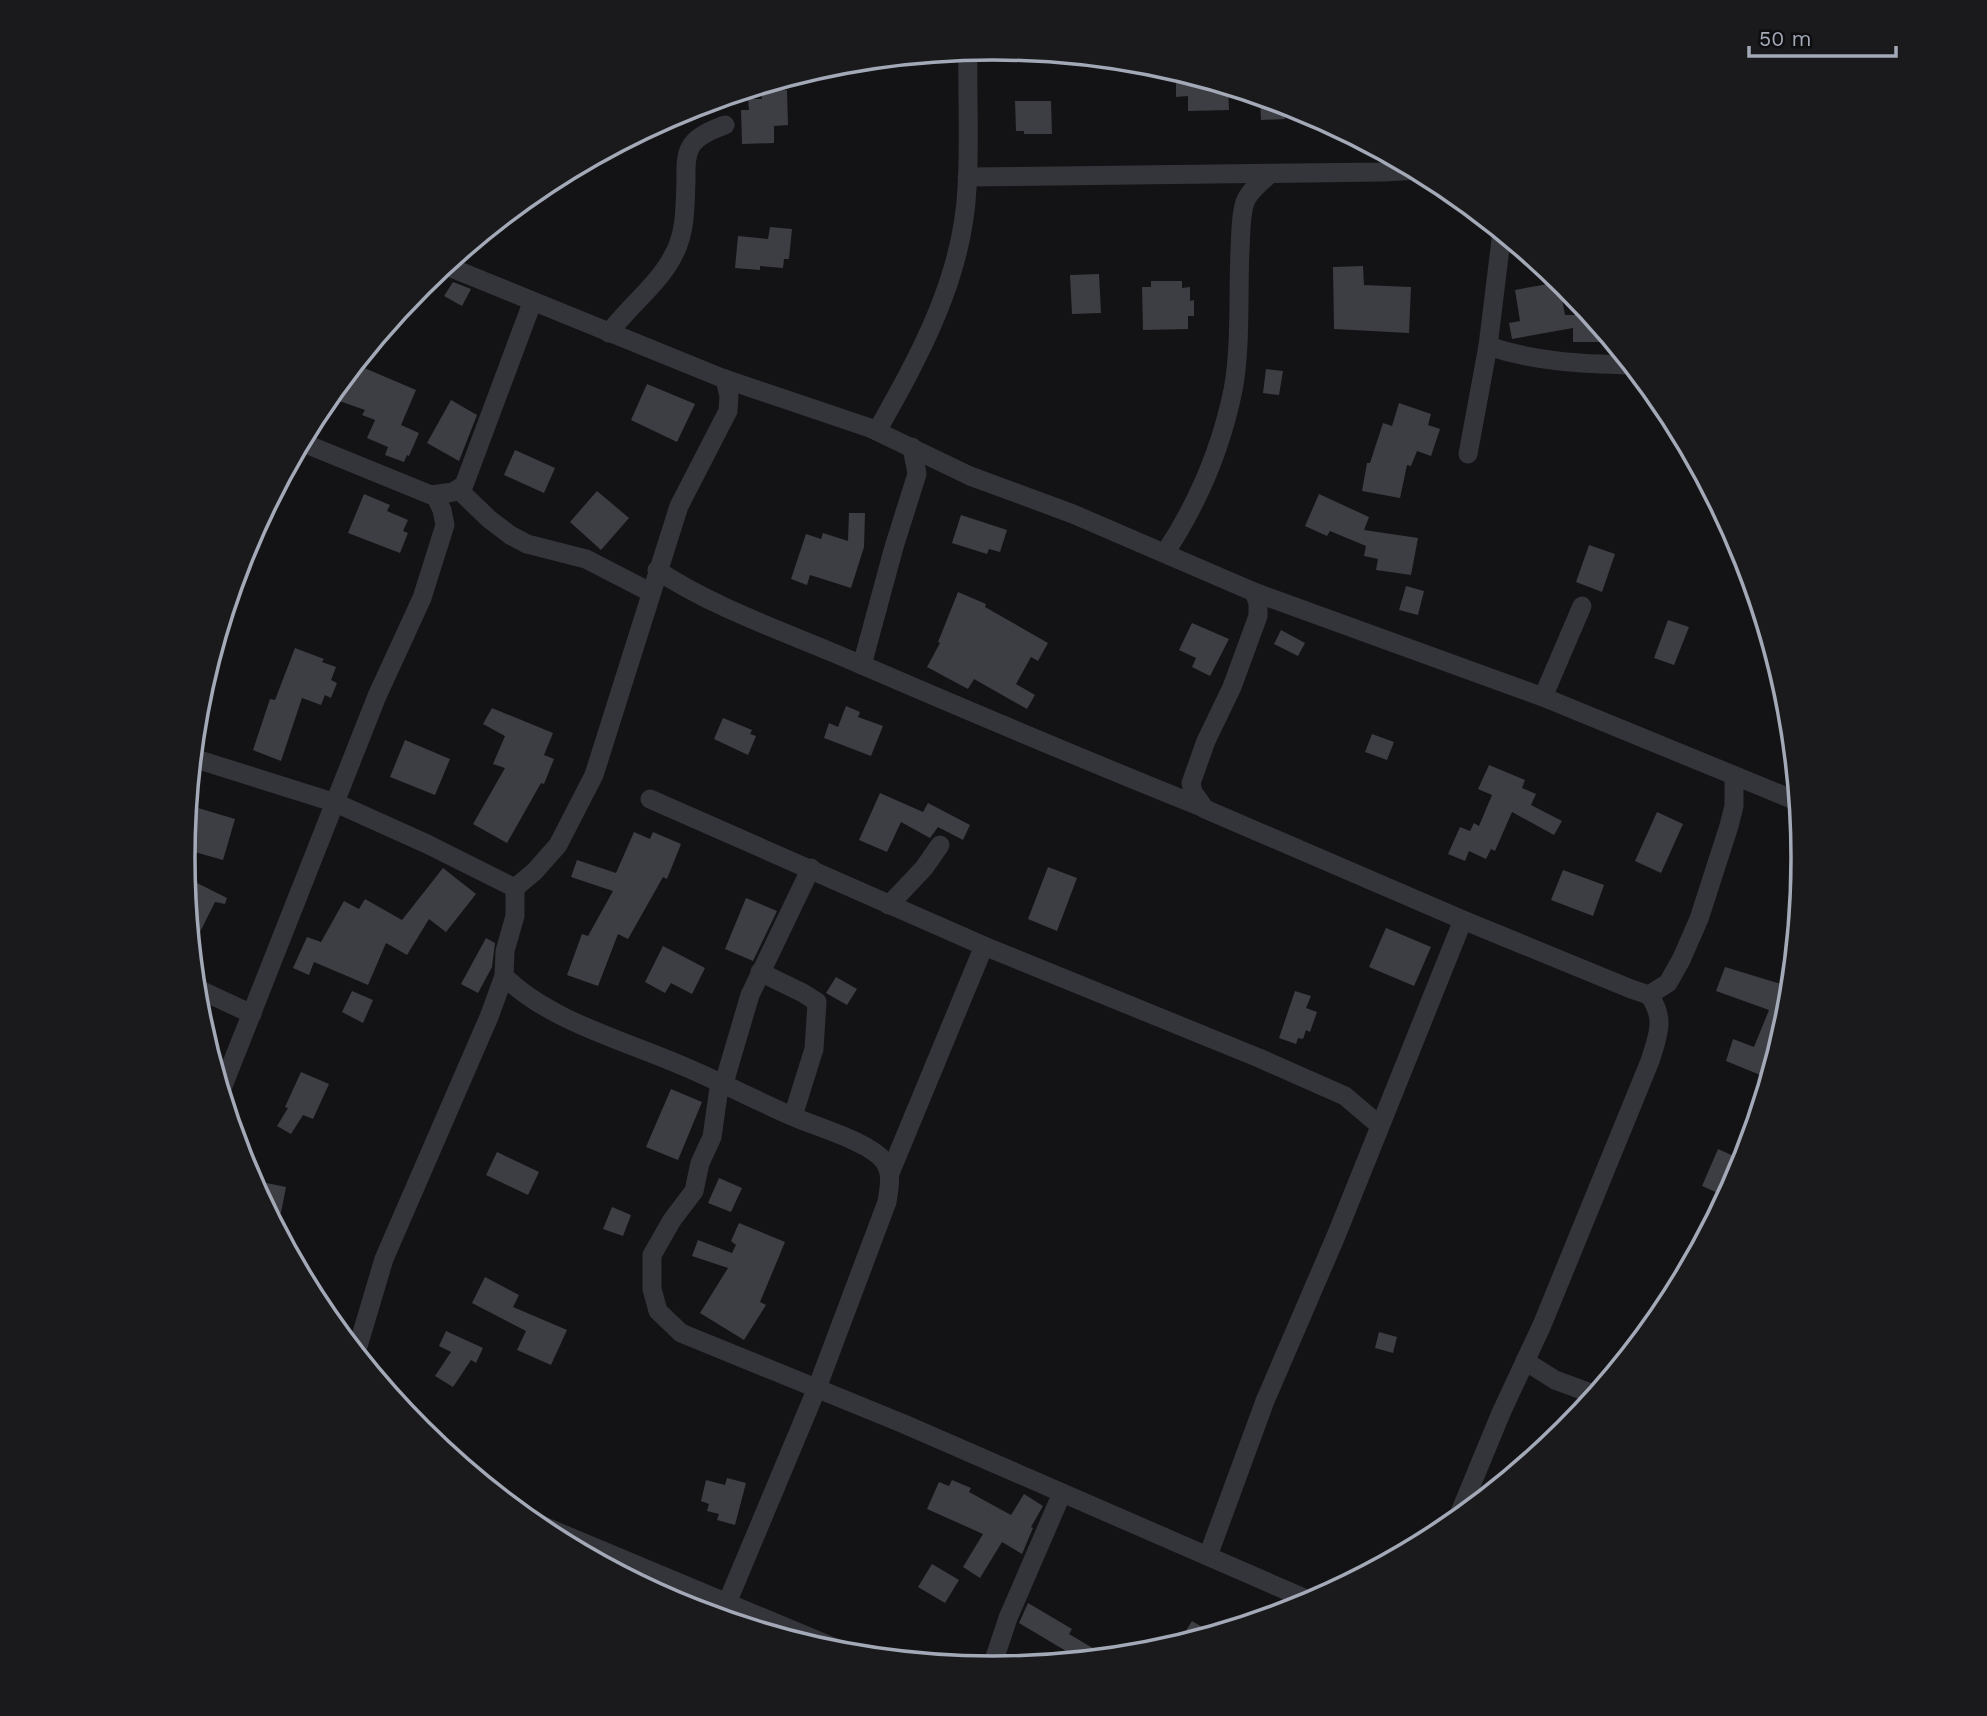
<svg xmlns="http://www.w3.org/2000/svg" width="1987" height="1716" viewBox="0 0 1987 1716" font-family="'Work Sans',sans-serif">
<style>
.building{fill:#3c3e43}
.lines{fill:none;stroke-linecap:round;stroke-linejoin:round}
.street{stroke:#34353a;stroke-width:19}
.rim{fill:none;stroke:#a3a9b7;stroke-width:3.5}
</style>
<rect width="100%" height="100%" fill="#131315"/>
<g class="building">
<polygon points="1176,70 1228,86 1229,110 1188,111 1188,96 1176,97"/>
<polygon points="787,90 788,125 774,126 774,143 742,144 741,110 749,110 748,99 762,99 761,91"/>
<polygon points="1260,96 1283,103 1285,119 1261,120"/>
<polygon points="1015,101 1051,101 1052,134 1024,134 1024,131 1016,131"/>
<polygon points="770,227 792,229 789,259 784,259 783,268 760,266 760,270 735,268 738,236 768,239"/>
<polygon points="1363,266 1364,285 1411,287 1409,333 1334,329 1333,267"/>
<polygon points="1099,274 1101,313 1072,314 1070,275"/>
<polygon points="1151,281 1182,281 1182,288 1190,287 1190,301 1194,300 1194,316 1188,316 1188,329 1143,330 1142,287 1151,287"/>
<polygon points="453,282 471,289 462,306 444,296"/>
<polygon points="1559,282 1565,315 1592,315 1614,342 1573,342 1573,328 1512,339 1509,323 1520,321 1515,290"/>
<polygon points="355,364 416,390 401,425 419,433 409,456 407,455 404,462 385,455 388,447 367,438 375,420 362,415 365,410 328,397"/>
<polygon points="1266,369 1283,371 1279,395 1263,393"/>
<polygon points="647,384 695,404 677,442 631,420"/>
<polygon points="451,400 477,415 459,461 427,443"/>
<polygon points="1399,403 1431,414 1428,425 1440,429 1431,456 1417,451 1411,466 1407,465 1400,498 1362,491 1367,463 1370,463 1383,423 1392,426"/>
<polygon points="515,450 555,468 544,493 504,475"/>
<polygon points="597,491 629,518 601,550 570,522"/>
<polygon points="364,494 390,505 387,511 408,520 403,531 408,533 400,553 348,533"/>
<polygon points="1319,494 1369,517 1364,530 1418,538 1411,575 1376,570 1378,559 1364,556 1366,546 1330,531 1327,536 1305,526"/>
<polygon points="849,513 865,513 864,547 851,588 810,575 807,585 791,579 806,534 821,539 823,533 848,541"/>
<polygon points="961,515 1007,530 1000,552 989,549 987,554 952,543"/>
<polygon points="1589,545 1615,554 1602,592 1576,582"/>
<polygon points="1406,586 1424,591 1418,615 1399,610"/>
<polygon points="958,592 986,604 985,607 1048,643 1038,661 1031,657 1016,684 1035,695 1027,709 974,679 968,689 927,667 940,643 938,642"/>
<polygon points="1668,620 1689,627 1674,665 1654,658"/>
<polygon points="1192,623 1229,639 1210,676 1192,667 1196,658 1179,650"/>
<polygon points="1281,630 1305,643 1298,656 1274,644"/>
<polygon points="295,648 324,659 322,662 336,667 331,680 337,683 331,698 325,695 321,705 302,698 281,761 253,750 270,699 275,700"/>
<polygon points="846,706 860,712 858,717 883,726 871,756 824,738 829,723 838,727"/>
<polygon points="492,708 553,733 544,755 554,759 544,784 541,783 507,843 473,824 505,768 493,764 505,736 483,724"/>
<polygon points="723,718 752,730 750,734 756,736 748,755 714,739"/>
<polygon points="1372,734 1394,742 1387,760 1365,752"/>
<polygon points="405,740 450,759 435,795 390,777"/>
<polygon points="1489,765 1525,780 1522,788 1536,794 1531,805 1562,821 1554,835 1512,812 1495,851 1491,849 1486,859 1469,851 1465,861 1448,854 1460,827 1470,831 1474,823 1479,826 1492,795 1478,789"/>
<polygon points="880,793 923,812 928,803 970,825 963,840 938,827 930,838 901,822 887,852 859,840"/>
<polygon points="188,805 235,819 223,860 184,849"/>
<polygon points="1657,812 1683,824 1661,873 1635,861"/>
<polygon points="634,832 650,839 653,832 681,844 667,879 663,877 628,939 618,934 598,986 567,975 582,934 588,936 613,891 571,877 577,860 616,873"/>
<polygon points="1048,867 1077,878 1057,931 1028,919"/>
<polygon points="443,868 476,894 446,932 429,919 407,955 386,943 368,985 314,962 309,975 293,968 307,937 321,942 344,901 359,909 365,899 402,920"/>
<polygon points="1563,870 1604,885 1593,916 1551,900"/>
<polygon points="185,877 227,898 225,904 215,902 192,948"/>
<polygon points="746,898 777,911 753,961 725,949"/>
<polygon points="1386,928 1431,947 1414,986 1369,967"/>
<polygon points="486,938 495,943 492,967 478,993 461,984"/>
<polygon points="663,946 705,968 692,994 671,983 665,993 645,982"/>
<polygon points="1725,967 1791,987 1789,1017 1770,1079 1726,1061 1733,1039 1754,1047 1769,1010 1716,991"/>
<polygon points="836,977 857,989 847,1005 826,993"/>
<polygon points="352,991 373,1000 363,1023 342,1012"/>
<polygon points="1295,991 1311,996 1306,1008 1317,1012 1310,1032 1306,1030 1303,1039 1298,1038 1296,1044 1279,1038"/>
<polygon points="301,1072 329,1084 313,1119 303,1115 291,1134 277,1126 288,1108 285,1107"/>
<polygon points="671,1089 702,1102 678,1160 646,1147"/>
<polygon points="1718,1149 1736,1157 1720,1194 1702,1186"/>
<polygon points="497,1152 539,1172 528,1195 486,1175"/>
<polygon points="719,1178 742,1188 731,1212 708,1203"/>
<polygon points="251,1180 286,1187 281,1213 267,1210"/>
<polygon points="612,1207 631,1215 623,1236 603,1229"/>
<polygon points="739,1223 785,1242 760,1302 766,1305 744,1340 700,1313 728,1268 692,1256 698,1240 732,1253 736,1245 731,1241"/>
<polygon points="485,1277 519,1295 513,1307 567,1330 551,1365 517,1350 526,1331 472,1303"/>
<polygon points="446,1331 483,1348 476,1363 471,1360 453,1387 435,1376 451,1352 439,1346"/>
<polygon points="1379,1332 1397,1337 1393,1353 1375,1348"/>
<polygon points="727,1478 746,1483 735,1525 717,1520 719,1514 707,1511 709,1504 701,1501 706,1480 725,1485"/>
<polygon points="952,1480 971,1488 969,1492 1011,1515 1024,1494 1043,1506 1031,1527 1033,1528 1022,1554 1002,1542 980,1578 963,1567 983,1534 927,1509 939,1482 949,1486"/>
<polygon points="932,1564 959,1580 945,1603 918,1587"/>
<polygon points="1028,1603 1072,1629 1069,1634 1108,1657 1059,1662 1066,1651 1019,1623"/>
<polygon points="1192,1621 1214,1634 1177,1645"/>
</g>
<g class="lines">
<g class="street">
<polyline points="967,177 1385,172 1417,170"/>
<polyline points="444,265 722,378 870,428 970,476 1073,514 1254,592 1543,697 1799,802"/>
<path d="M609 333C629 306 660 283 674 254 686 232 685 205 686 180 686 170 685 158 690 148 696 136 712 130 725 125"/>
<path d="M1488 346C1536 362 1582 364 1632 365"/>
<path d="M877 431C920 355 963 277 967 188 970 142 967 96 968 50"/>
<polyline points="301,442 431,495 453,492 464,485 532,303"/>
<polyline points="1468,454 1488,346 1502,232"/>
<polyline points="458,489 489,519 510,535 527,544 586,559 650,592"/>
<path d="M1165 553C1198 503 1221 449 1233 390 1241 349 1238 293 1240 250 1241 235 1240 217 1245 202 1249 191 1261 182 1270 174"/>
<path d="M657 570C717 610 789 633 855 662 971 712 1087 761 1204 808"/>
<polyline points="1254,592 1258,603 1258,616 1232,687 1206,741 1191,783 1193,792 1205,809 1463,920 1631,989 1649,995 1668,983 1681,960 1699,919 1729,826 1734,806 1734,777"/>
<polyline points="862,665 894,547 917,474 912,447"/>
<polyline points="1543,697 1582,606"/>
<path d="M193 758 336 803 427 844 515 888V916L505 951 504 976C546 1019 622 1040 678 1064 717 1080 755 1100 794 1117 817 1127 870 1142 884 1161 893 1174 889 1188 887 1202L817 1388 727 1603"/>
<polyline points="650,799 984,946 1259,1058 1345,1096 1379,1125"/>
<polyline points="515,888 535,871 558,845 594,775 679,506 728,411 729,396 725,379"/>
<polyline points="889,905 924,868 940,845"/>
<polyline points="760,972 803,993 817,1002 814,1049 793,1116"/>
<polyline points="196,988 252,1014"/>
<polyline points="720,1081 712,1137 700,1163 694,1191 672,1220 652,1255 652,1289 658,1311 681,1333 904,1424 1313,1602"/>
<polyline points="724,1083 750,995 811,868"/>
<polyline points="221,1091 377,696 422,598 445,525 442,510 435,495"/>
<polyline points="890,1173 984,946"/>
<polyline points="356,1353 384,1259 489,1017 504,976"/>
<polyline points="1525,1361 1555,1380 1596,1395"/>
<polyline points="529,1520 852,1655"/>
<path d="M1456 1522 1501 1413 1542 1325 1650 1061C1658 1035 1666 1019 1649 995"/>
<polyline points="1208,1556 1265,1401 1336,1236 1463,920"/>
<polyline points="991,1669 1008,1618 1062,1493"/>
</g>
</g>
<path d="M0 0H1987V1716H0ZM195 858a798 798 0 1 1 1596 0a798 798 0 1 1-1596 0Z" fill="#1a1a1d" fill-rule="evenodd"/>
<path class="rim" d="M195 858a798 798 0 1 1 1596 0a798 798 0 1 1-1596 0Z"/>
<path d="M1749 46v10h147v-10" fill="none" stroke="#a3a9b7" stroke-width="3.5"/>
<text x="1759" y="46" font-size="21" fill="#a3a9b7" stroke="#0e0e10" stroke-width="5" paint-order="stroke">50 m</text>
</svg>
